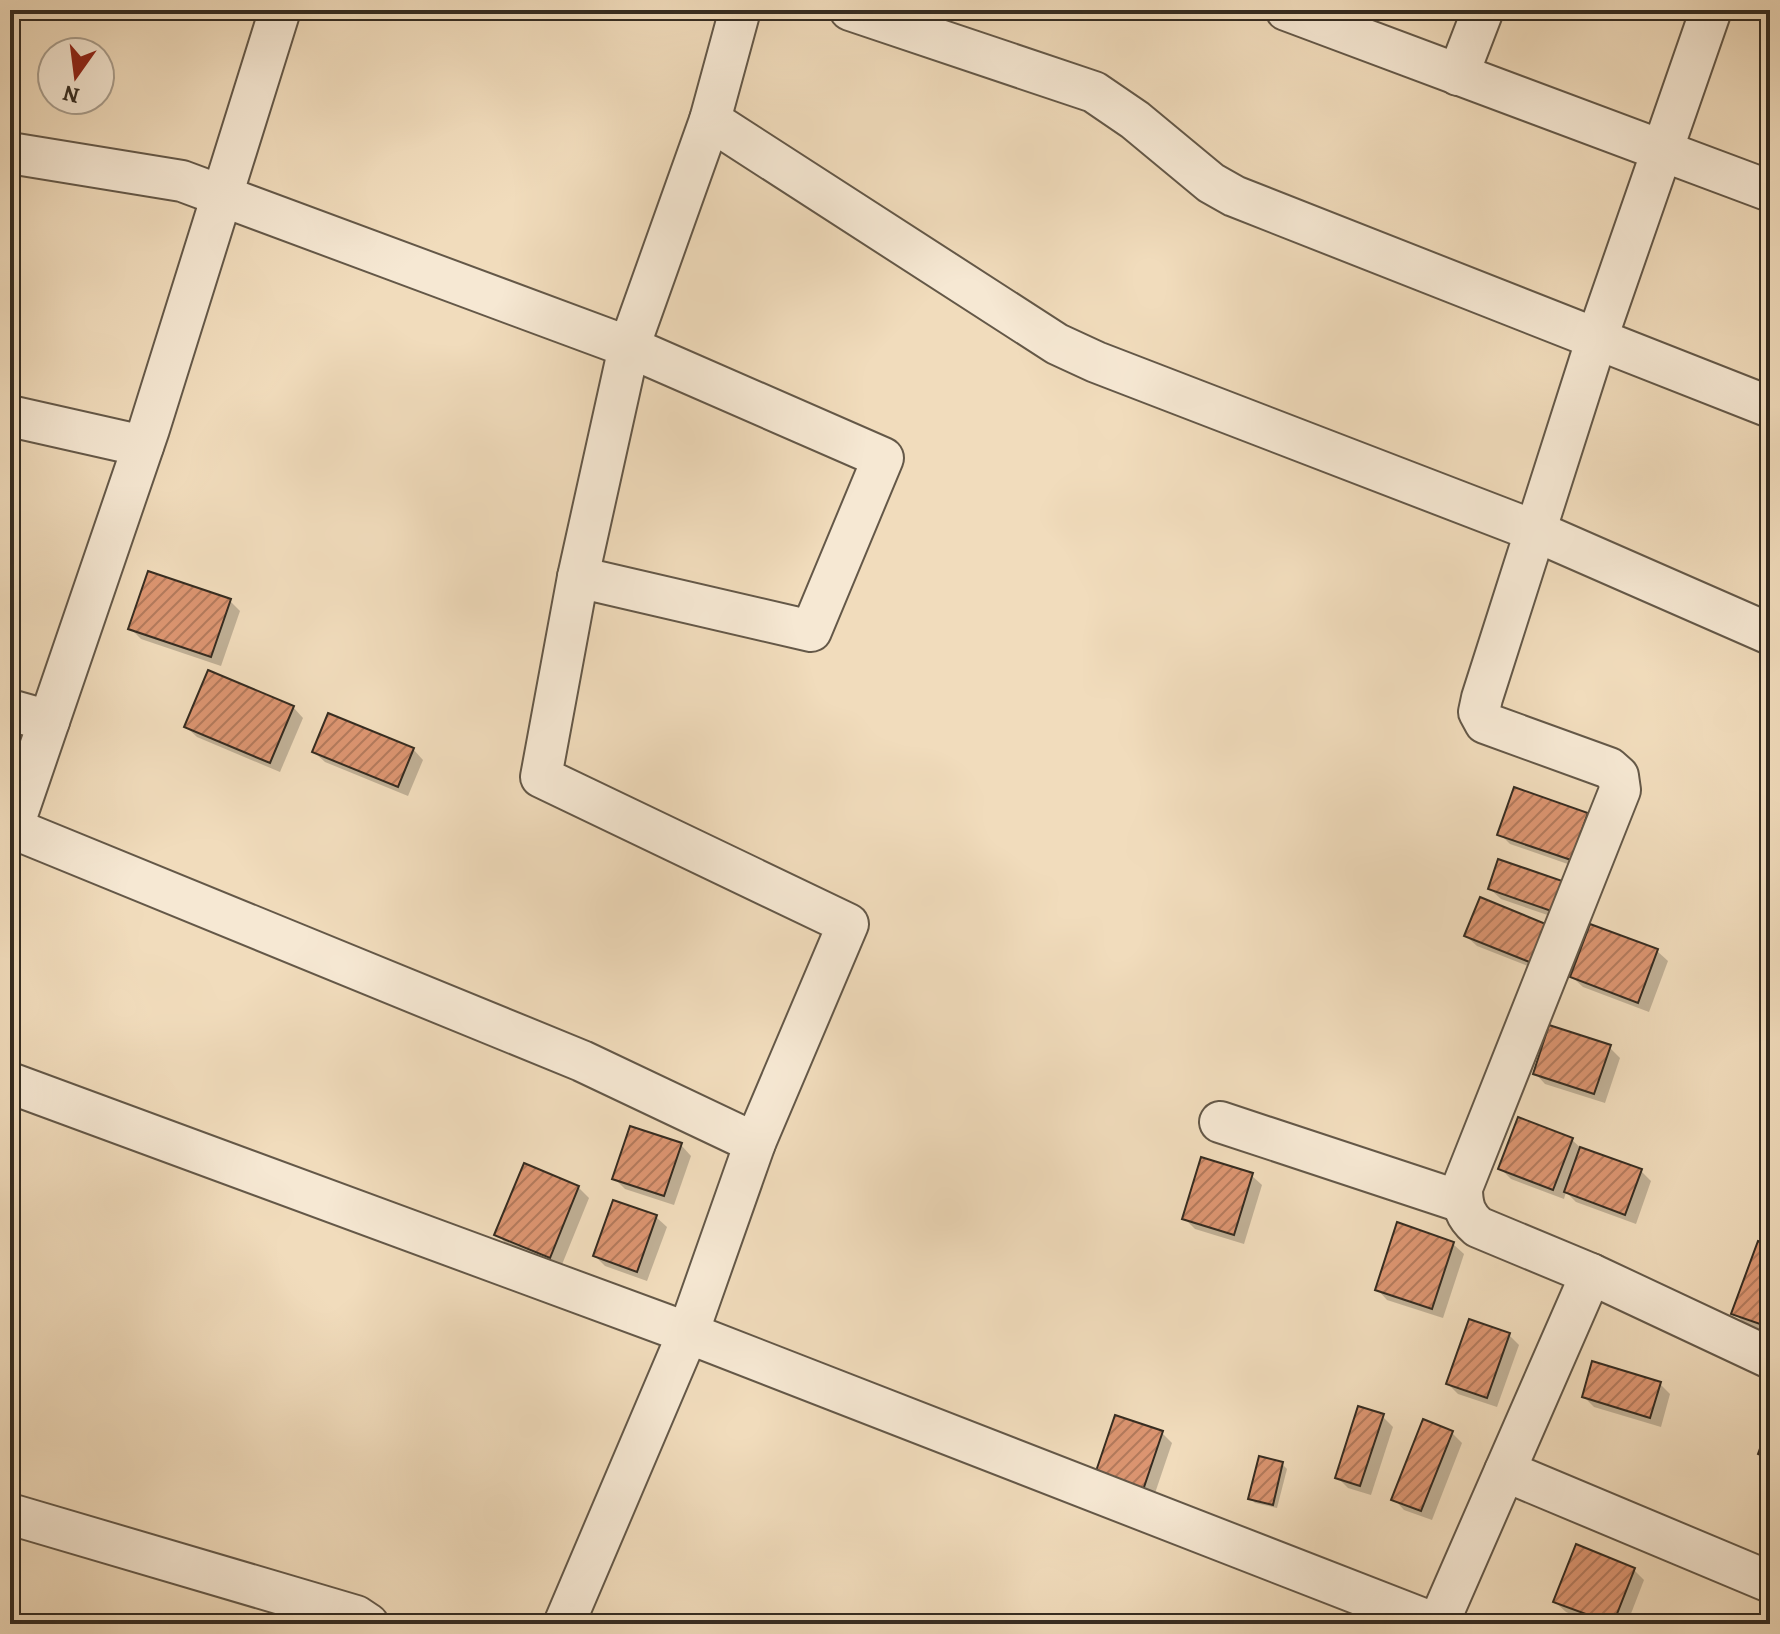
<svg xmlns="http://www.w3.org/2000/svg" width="1780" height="1634" viewBox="0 0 1780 1634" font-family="Alegreya,serif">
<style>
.shadow{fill:#0003}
.building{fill:url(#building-hatch);stroke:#352c21;stroke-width:2}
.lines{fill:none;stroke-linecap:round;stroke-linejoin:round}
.minor-casing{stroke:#645848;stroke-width:44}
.minor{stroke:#f6e8d3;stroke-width:40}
</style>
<defs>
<pattern id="building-hatch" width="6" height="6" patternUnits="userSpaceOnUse" patternTransform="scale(2)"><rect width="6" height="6" fill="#dc9571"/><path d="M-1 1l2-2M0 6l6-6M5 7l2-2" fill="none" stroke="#b37a5c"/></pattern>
</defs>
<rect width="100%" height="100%" fill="#f1dcbc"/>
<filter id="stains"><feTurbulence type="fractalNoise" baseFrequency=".0025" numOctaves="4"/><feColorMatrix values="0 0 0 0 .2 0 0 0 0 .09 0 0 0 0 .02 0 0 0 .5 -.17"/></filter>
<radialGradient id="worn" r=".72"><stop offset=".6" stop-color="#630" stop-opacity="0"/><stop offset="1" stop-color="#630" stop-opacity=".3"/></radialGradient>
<g class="shadow">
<polygon points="230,601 240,611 221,666 141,639 131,629"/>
<polygon points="293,707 303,718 280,772 197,737 186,727"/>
<polygon points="413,749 423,760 408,796 325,762 314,752"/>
<polygon points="1587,814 1597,825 1582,869 1510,844 1500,834"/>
<polygon points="1500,862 1571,923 1501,899 1490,889"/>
<polygon points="1481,900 1548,974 1477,946 1466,936"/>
<polygon points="1657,951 1668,961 1649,1012 1583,987 1572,977"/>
<polygon points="1609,1047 1620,1058 1605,1103 1545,1084 1535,1073"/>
<polygon points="1572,1140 1582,1149 1641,1171 1651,1181 1636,1224 1576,1202 1566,1192 1564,1199 1511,1179 1500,1168"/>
<polygon points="681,1145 691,1156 674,1205 625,1189 614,1178"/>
<polygon points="1251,1175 1262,1185 1244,1244 1195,1229 1185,1219"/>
<polygon points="578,1187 589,1198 561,1267 507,1245 497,1234"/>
<polygon points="656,1217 667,1227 647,1281 605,1266 595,1256"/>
<polygon points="1453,1244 1464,1254 1443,1318 1387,1300 1377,1289"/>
<polygon points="1770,1247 1770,1333 1744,1323 1734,1313"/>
<polygon points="1509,1335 1519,1345 1497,1407 1458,1394 1448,1384"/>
<polygon points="1660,1384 1670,1394 1661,1427 1594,1407 1584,1397"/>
<polygon points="1382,1416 1393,1427 1371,1495 1348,1488 1337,1477"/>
<polygon points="1162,1433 1172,1443 1151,1505 1095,1480"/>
<polygon points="1452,1433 1462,1443 1432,1520 1404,1510 1394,1499"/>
<polygon points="1282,1464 1287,1469 1277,1508 1255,1503 1250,1498"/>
<polygon points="1770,1538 1770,1564 1764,1557"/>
<polygon points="1634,1570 1644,1580 1627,1624 1594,1624 1566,1612 1555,1602"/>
</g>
<g class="building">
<polygon points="148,571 231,599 211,657 128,629"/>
<polygon points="208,670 294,706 270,763 184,727"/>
<polygon points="328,713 414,748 398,787 312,752"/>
<polygon points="1514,787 1588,813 1571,860 1497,835"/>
<polygon points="1498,859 1571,884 1560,914 1488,889"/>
<polygon points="1480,897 1553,927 1537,965 1464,936"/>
<polygon points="1590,924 1658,949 1638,1003 1570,977"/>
<polygon points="1549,1025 1611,1045 1594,1094 1533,1074"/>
<polygon points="1518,1117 1573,1138 1553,1190 1498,1169"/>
<polygon points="630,1126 682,1143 664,1196 612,1179"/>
<polygon points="1580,1147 1642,1169 1625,1215 1564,1192"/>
<polygon points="1201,1157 1253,1173 1234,1235 1182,1219"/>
<polygon points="524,1163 579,1186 550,1258 494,1235"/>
<polygon points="613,1200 657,1215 637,1272 593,1256"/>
<polygon points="1397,1222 1454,1242 1432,1309 1375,1290"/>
<polygon points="1758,1241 1770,1245 1770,1296 1760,1324 1731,1314"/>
<polygon points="1469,1319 1510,1333 1487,1398 1446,1384"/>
<polygon points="1592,1361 1661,1382 1650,1418 1582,1397"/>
<polygon points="1358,1406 1384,1414 1360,1486 1335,1478"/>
<polygon points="1115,1415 1163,1431 1141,1496 1093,1480"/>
<polygon points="1423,1419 1453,1431 1421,1511 1391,1500"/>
<polygon points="1770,1421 1770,1459 1758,1454"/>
<polygon points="1259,1456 1283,1462 1273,1505 1248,1499"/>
<polygon points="1576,1544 1635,1568 1613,1624 1553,1602"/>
</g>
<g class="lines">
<defs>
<g id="minor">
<polyline points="850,10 1094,92 1135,120 1211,183 1234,196 1770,407"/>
<polyline points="1286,10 1770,191"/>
<path d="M1711 10 1597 338 1482 698 1479 712 1485 723 1609 768 1618 776 1620 790 1462 1188C1462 1205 1465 1216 1478 1227L1591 1274 1770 1358"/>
<polyline points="1458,75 1483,10"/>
<polyline points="710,120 1057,344 1096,362 1535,531 1770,634"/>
<polyline points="10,153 182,181 629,347 578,577"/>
<polyline points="10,416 143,446"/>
<polyline points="10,710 49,721"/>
<polyline points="12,828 582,1061 755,1143"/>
<polyline points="10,835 149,429 280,10"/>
<polyline points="10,1083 688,1333 1436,1624"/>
<polyline points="1220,1122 1462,1202"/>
<polyline points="1505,1471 1770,1582"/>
<polyline points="10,1514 356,1616 368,1624"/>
<polyline points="564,1624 688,1333 755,1143 848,924 541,777 578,577 811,631 883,458 629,347 710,120 740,10"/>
<polyline points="1438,1624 1591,1274"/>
</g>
</defs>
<use href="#minor" class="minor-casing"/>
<use href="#minor" class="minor"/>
</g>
<rect width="1780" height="1634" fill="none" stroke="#f1dcbc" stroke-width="40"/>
<rect x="12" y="12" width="1756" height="1610" fill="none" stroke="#352c21" stroke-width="4"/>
<rect x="20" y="20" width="1740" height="1594" fill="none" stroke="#352c21" stroke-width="2"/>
<g transform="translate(76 76) rotate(194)"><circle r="38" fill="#f6e8d3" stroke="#a99d8c" stroke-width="2"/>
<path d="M0-6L14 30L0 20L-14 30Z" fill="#8f2418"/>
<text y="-12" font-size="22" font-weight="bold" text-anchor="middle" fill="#352c21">N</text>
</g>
<rect width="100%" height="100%" filter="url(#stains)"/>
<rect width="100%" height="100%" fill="url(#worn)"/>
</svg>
